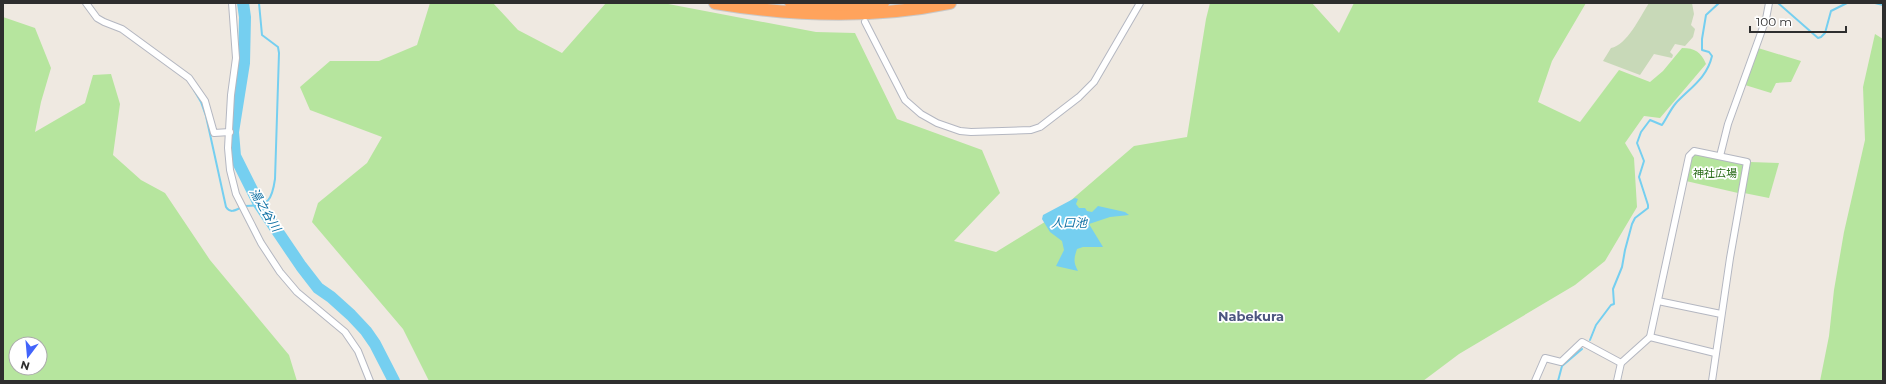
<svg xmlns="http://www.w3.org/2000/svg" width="1886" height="384" viewBox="0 0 1886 384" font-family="Montserrat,'Noto Sans JP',sans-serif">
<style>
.green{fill:#b6e59e;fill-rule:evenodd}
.cemetery{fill:#c8d9b8}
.water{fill:#75cff0}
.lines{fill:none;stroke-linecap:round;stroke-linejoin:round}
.stream{stroke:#75cff0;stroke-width:2}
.river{stroke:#75cff0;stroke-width:12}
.minor-casing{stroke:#b4b7c1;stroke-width:8}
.motorway-casing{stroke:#c9c9c9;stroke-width:14}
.minor{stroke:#fff;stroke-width:6}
.motorway{stroke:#ffa35c;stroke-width:12}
.labels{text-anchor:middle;stroke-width:3.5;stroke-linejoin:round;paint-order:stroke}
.park-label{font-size:11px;fill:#2c6e1b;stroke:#fff}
.water-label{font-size:12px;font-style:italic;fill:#0d6fa3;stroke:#fff}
.quarter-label{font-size:13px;font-weight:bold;fill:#4d5680;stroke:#fff}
</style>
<rect width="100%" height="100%" fill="#efe9e1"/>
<g class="green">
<path d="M430 3H493L518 30 562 53 606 3H663L816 32 855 33 897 119 982 150 1000 193 954 241 996 252 1048 220 1134 146 1187 137 1206 19 1210 3H1312L1339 33 1354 3H1586L1552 61 1538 102 1580 122 1619 70 1650 82 1663 71 1682 48C1695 48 1701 52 1706 64L1660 118 1644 116 1625 143 1634 158 1637 207 1605 261 1575 285 1459 354 1423 381H429L403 329 312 222 318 203 367 163 382 137 310 110 300 87 330 61H379L417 45Z"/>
<path d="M3 17 35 28 51 68 41 102 35 132 85 103 93 75 111 74 120 104 113 155 141 180 165 193 210 260 289 355 297 381H3ZM16 344H40V368H16Z"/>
<polygon points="1875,34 1883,39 1883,381 1820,381 1829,336 1834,290 1844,232 1865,140 1863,87"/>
<polygon points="1758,48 1801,61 1791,82 1776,83 1771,93 1745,85"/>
<polygon points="1696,153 1744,164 1738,193 1686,181 1692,156"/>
<polygon points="1750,162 1779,163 1769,198 1744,193"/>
</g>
<path class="cemetery" d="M1649 3H1692L1694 14 1691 25 1695 29 1693 37 1685 46 1675 44 1670 52 1673 55 1672 58 1654 54 1640 75 1603 61 1611 48C1627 45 1640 17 1649 3Z"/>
<path class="water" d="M1075 198 1078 199 1076 204 1079 208H1085L1087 211 1092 212 1098 206 1125 212 1129 215 1110 217 1089 224 1103 247H1083L1077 249C1074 258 1073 262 1078 271L1056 266 1064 250 1062 241 1050 232 1042 219 1043 215Z"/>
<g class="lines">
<g class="stream">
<polyline points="1778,3 1818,38 1821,37 1825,33 1831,11 1847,3"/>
<polyline points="1875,3 1883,5"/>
<path d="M194 90 201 102 206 116 226 207C230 213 234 211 240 208"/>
<path d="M245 206C269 206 272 200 275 179L279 53 278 47 262 35 259 3"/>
<path d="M1590 340 1596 325 1611 305 1614 304 1613 289 1622 267 1625 250 1632 224 1635 218 1648 208V205L1639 177 1644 161 1637 143 1641 132 1650 120 1662 125C1667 118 1670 110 1676 103 1690 88 1707 78 1712 56L1709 52 1702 50V39L1706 15 1719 3"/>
<polyline points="1558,381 1562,366 1582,349"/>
</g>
<polyline class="river" points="243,3 245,17 244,63 233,132 235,156 259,204 301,266 318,288 331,297 351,315 366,331 375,344 394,381"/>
<defs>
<g id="minor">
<polyline points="86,3 97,18 104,22 122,29 189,78 205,101 214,133 230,132"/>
<polyline points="232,3 236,58 231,95 228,148 230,170 236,194 261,243 280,272 297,292 345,332 358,351 370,381"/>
<polyline points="865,22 905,100 921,114 937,123 960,131 971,132 1031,130 1040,127 1079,97 1094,82 1140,3"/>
<polyline points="1720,156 1728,124 1766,19 1769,3"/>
<polyline points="1658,301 1721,314"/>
<polyline points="1650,337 1715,353"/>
<polyline points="1535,381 1545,358 1561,362 1582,342 1621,363"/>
<polyline points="1617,381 1621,363 1650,337 1689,156 1694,151 1747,162 1730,258 1712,381"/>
</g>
<g id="motorway">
<path d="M715 3C793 16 873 19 950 3"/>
<polyline points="791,3 825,5 883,3"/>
</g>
</defs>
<use href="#minor" class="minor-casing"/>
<use href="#motorway" class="motorway-casing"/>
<use href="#minor" class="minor"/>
<use href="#motorway" class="motorway"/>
</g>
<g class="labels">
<g class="park-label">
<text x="1715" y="177">神社広場</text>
</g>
<g class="water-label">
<text transform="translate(265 210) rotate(59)" y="4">湯之谷川</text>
<text x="1069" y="227">人口池</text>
</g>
<g class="quarter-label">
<text x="1251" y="321">Nabekura</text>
</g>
</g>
<rect width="1886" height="384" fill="none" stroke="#2e2e2e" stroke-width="8"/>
<g transform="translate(28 356) rotate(196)"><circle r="19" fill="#ffffff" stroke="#ababab"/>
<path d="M0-3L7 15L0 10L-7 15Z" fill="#4264fb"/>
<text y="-6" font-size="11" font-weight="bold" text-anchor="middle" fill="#2e2e2e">N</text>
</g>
<path d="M1750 26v6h96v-6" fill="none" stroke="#2e2e2e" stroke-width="2"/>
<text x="1756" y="26" font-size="12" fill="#2e2e2e" stroke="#ffffff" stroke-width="3" paint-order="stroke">100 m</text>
</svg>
